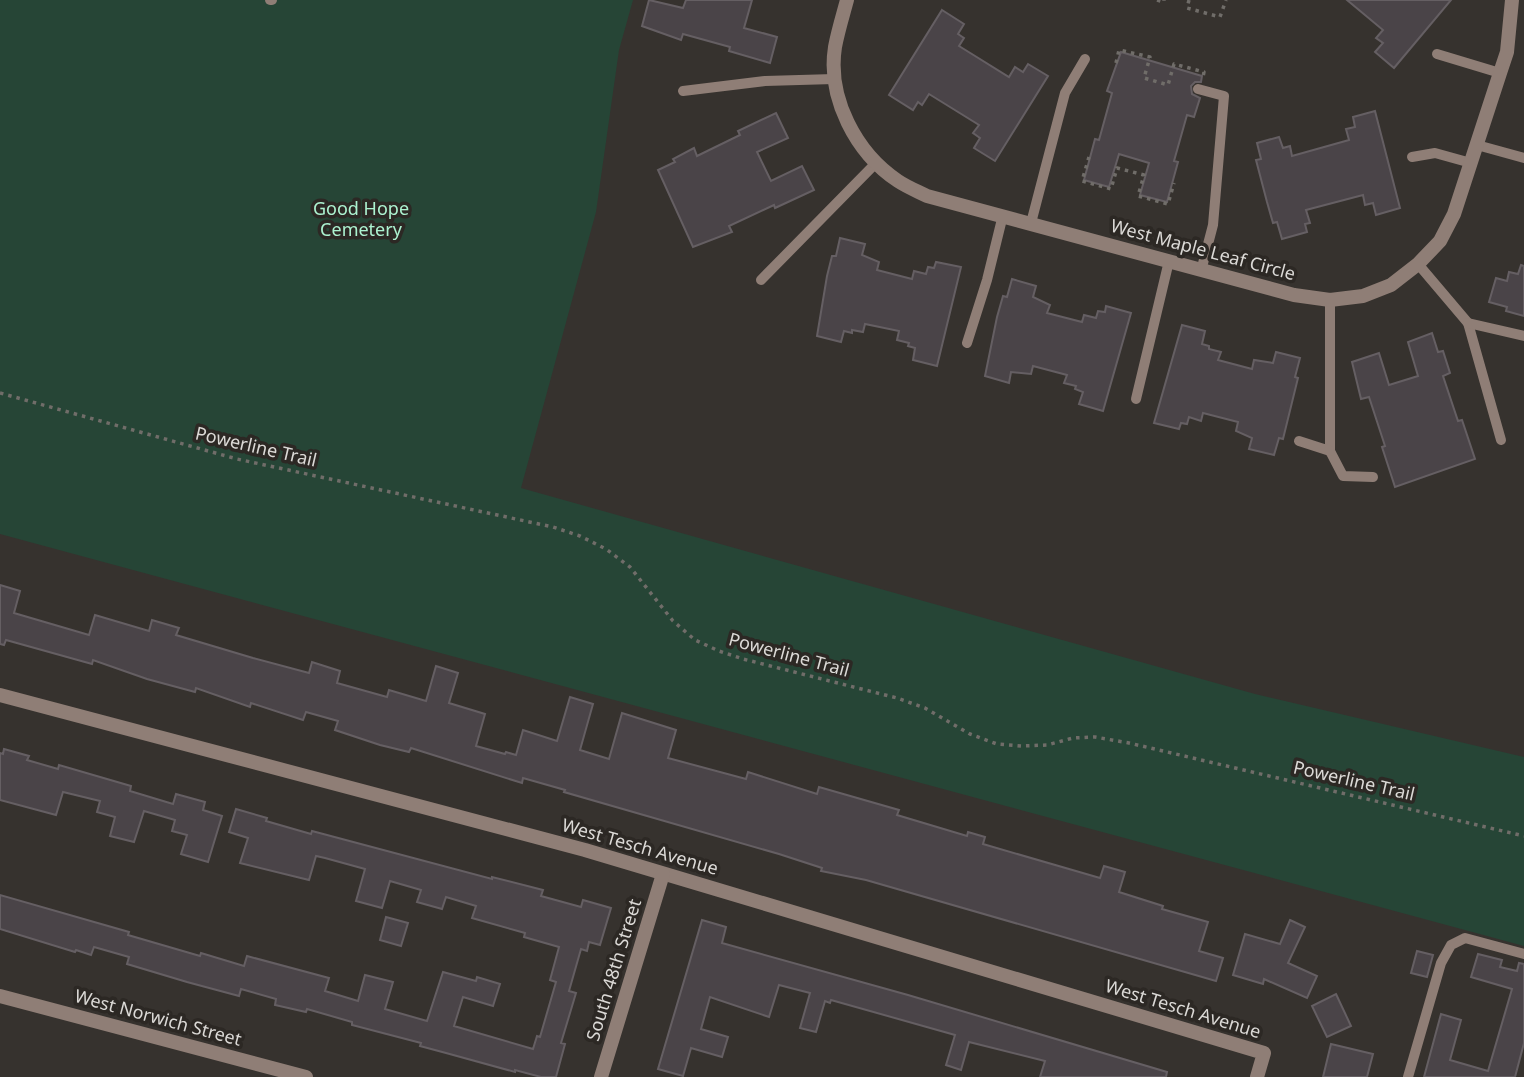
<svg xmlns="http://www.w3.org/2000/svg" width="1524" height="1077" viewBox="0 0 1524 1077" font-family="'Noto Sans',sans-serif">
<style>
.green{fill:#264536}
.building{fill:#4a4448;stroke:#655f63;stroke-width:2}
.lines{fill:none;stroke-linecap:round;stroke-linejoin:round}
.path{stroke:#706d69;stroke-width:3.5;stroke-dasharray:3.5 5;stroke-linecap:butt}
.service{stroke:#8f7e76;stroke-width:10}
.minor{stroke:#8f7e76;stroke-width:14}
.labels{text-anchor:middle;stroke-width:7;stroke-linejoin:round;paint-order:stroke}
.park-label{font-size:18px;fill:#acf2d0;stroke:#2c2824}
.street-label{font-size:18px;fill:#dbd9d6;stroke:#2c2824}
</style>
<rect width="100%" height="100%" fill="#36322e"/>
<polygon class="green" points="0,0 633,0 619,50 596,212 521,488 1255,694 1524,757 1524,946 0,534"/>
<g class="building">
<polygon points="649,0 683,8 686,0 752,0 744,28 777,37 770,63 729,51 730,47 683,34 681,40 642,26"/>
<polygon points="1347,0 1451,0 1394,68 1375,52 1383,43 1376,38 1383,30"/>
<polygon points="942,10 964,24 958,34 964,38 959,46 1009,77 1015,67 1023,72 1028,64 1048,76 995,161 974,148 980,138 973,133 979,125 929,94 922,105 918,102 913,110 889,95"/>
<polygon points="1121,52 1202,76 1201,82 1195,82 1191,86 1192,94 1200,98 1194,117 1187,115 1174,161 1178,162 1167,202 1140,195 1149,163 1119,154 1109,187 1084,180 1095,139 1099,140 1112,93 1107,91"/>
<polygon points="1375,111 1400,208 1376,215 1373,203 1365,205 1363,195 1306,210 1310,223 1305,224 1307,232 1282,239 1277,222 1273,223 1267,202 1256,160 1261,159 1257,143 1279,137 1283,148 1290,146 1292,156 1349,140 1346,129 1355,127 1353,117"/>
<polygon points="776,113 788,138 757,152 771,181 802,166 814,190 775,208 774,205 729,226 732,232 693,247 658,170 675,162 673,159 694,148 697,156 740,135 738,131"/>
<polygon points="840,238 865,244 862,255 879,262 877,270 912,279 914,271 926,274 928,267 934,268 936,262 961,267 937,366 913,360 915,348 908,346 909,343 897,340 899,331 865,324 863,332 852,330 852,333 844,331 841,342 817,336 827,276 832,256 836,256"/>
<polygon points="1521,265 1524,266 1524,316 1506,311 1507,307 1489,302 1496,278 1507,281 1509,272 1518,274"/>
<polygon points="1012,279 1036,286 1033,297 1050,305 1047,313 1082,322 1084,315 1096,318 1098,311 1105,312 1106,306 1131,313 1103,411 1079,404 1083,392 1075,389 1076,386 1064,383 1067,375 1033,366 1031,374 1011,372 1009,383 985,376 997,317 1003,296 1007,297"/>
<polygon points="1182,325 1205,331 1202,344 1209,346 1209,349 1221,352 1218,360 1252,369 1254,360 1273,363 1276,352 1300,358 1295,377 1298,378 1283,439 1279,438 1274,455 1249,449 1252,438 1236,431 1238,422 1203,413 1201,421 1189,417 1187,424 1181,423 1179,429 1154,423"/>
<polygon points="1432,333 1438,352 1443,351 1450,373 1443,376 1458,421 1462,420 1475,459 1395,487 1382,447 1385,446 1369,397 1361,399 1352,362 1379,353 1389,385 1418,376 1408,342"/>
<polygon points="0,585 20,591 14,613 89,635 95,615 149,631 152,620 179,628 176,635 253,658 309,673 312,662 340,671 337,683 387,697 389,690 426,701 436,666 458,673 449,703 485,714 476,746 505,754 506,752 516,755 523,730 557,741 570,697 593,704 580,750 609,759 622,713 676,730 668,758 746,779 748,772 817,794 819,787 899,810 897,815 967,836 968,832 985,837 983,844 1100,878 1104,866 1125,872 1119,892 1163,906 1162,909 1208,922 1199,951 1223,958 1216,981 866,880 821,871 822,868 779,854 564,792 565,790 523,778 522,783 411,748 409,752 380,745 335,730 338,721 306,712 303,720 251,703 250,707 196,688 195,692 147,679 93,660 92,664 6,640 4,645 0,644"/>
<polygon points="4,749 29,756 27,760 58,769 59,765 131,786 130,791 173,804 176,794 205,802 203,810 222,816 208,862 181,854 187,835 172,831 175,820 144,811 134,842 110,836 115,817 97,812 100,801 63,792 56,815 0,800 0,753 3,754"/>
<polygon points="236,809 267,818 266,821 311,834 312,831 492,879 492,877 543,890 541,896 581,907 583,900 611,908 600,945 589,942 587,951 581,949 569,991 576,993 561,1043 565,1044 556,1077 541,1077 515,1070 515,1072 446,1053 420,1046 421,1043 352,1025 352,1022 307,1009 306,1012 275,1005 276,999 241,989 239,996 187,982 127,964 129,957 94,947 91,955 76,950 75,952 0,929 0,895 129,932 128,935 200,956 201,953 244,966 247,956 329,978 325,991 358,1001 365,975 393,982 385,1009 427,1021 443,972 476,981 477,977 500,984 493,1006 463,997 454,1026 533,1049 537,1036 540,1037 556,982 550,980 559,947 524,937 525,933 472,918 476,906 446,897 442,909 417,902 421,890 390,881 382,908 356,901 365,869 325,858 316,856 309,880 240,863 248,838 229,832"/>
<polygon points="386,917 408,923 401,946 380,940"/>
<polygon points="702,920 726,927 722,943 908,995 1167,1072 1166,1077 1040,1077 1045,1061 969,1042 961,1070 946,1065 955,1035 831,1000 830,1003 825,1001 816,1032 800,1028 810,993 779,985 769,1017 710,997 701,1029 728,1037 722,1057 691,1048 683,1076 658,1069"/>
<polygon points="1290,920 1305,927 1288,963 1317,976 1307,998 1264,979 1263,984 1233,975 1245,934 1280,944"/>
<polygon points="1417,951 1433,955 1427,977 1411,973"/>
<polygon points="1478,954 1502,960 1500,967 1517,971 1519,963 1524,964 1524,1043 1515,1077 1424,1077 1441,1014 1461,1020 1450,1060 1488,1071 1512,989 1471,977"/>
<polygon points="1336,994 1351,1026 1327,1037 1312,1006"/>
<polygon points="1331,1044 1373,1054 1367,1077 1323,1077"/>
</g>
<g class="lines">
<g class="path">
<polyline points="1157,0 1164,2 1164,0"/>
<polyline points="1189,0 1187,8 1220,17 1226,0"/>
<polyline points="1116,63 1119,50 1150,57 1144,78 1168,85 1174,64 1204,72 1203,77"/>
<polyline points="1089,157 1082,181 1111,189 1117,168 1144,175 1138,196 1168,204 1174,183"/>
<polyline points="0,393 237,459 553,527 580,536 606,549 630,567 673,621 695,640 719,651 743,659 897,698 925,708 970,734 997,744 1021,746 1047,745 1073,738 1095,737 1129,743 1524,836"/>
</g>
<g class="service">
<polyline points="270,0 272,0"/>
<polyline points="1437,54 1500,73"/>
<polyline points="1198,89 1224,96 1213,225 1201,271"/>
<polyline points="683,91 765,81 834,79"/>
<polyline points="1477,145 1524,158"/>
<polyline points="1412,157 1435,153 1471,163"/>
<polyline points="1031,223 1065,93 1085,59"/>
<polyline points="1418,264 1468,323 1501,440"/>
<polyline points="761,280 876,163"/>
<polyline points="1330,300 1330,451 1343,476 1373,477"/>
<polyline points="1468,323 1524,336"/>
<polyline points="967,343 987,280 1003,215"/>
<polyline points="1136,399 1169,261"/>
<polyline points="1299,441 1330,451"/>
<polyline points="1408,1077 1441,963 1451,945 1465,938 1524,954"/>
</g>
<g class="minor">
<path d="M847 0C843 15 838 31 835 47 827 98 856 153 898 181 907 187 917 191 927 196L1294 295 1330 300 1363 296 1391 285 1418 264 1440 241 1454 214 1500 73 1507 52 1512 0"/>
<polyline points="0,695 585,850 1264,1053 1257,1077"/>
<polyline points="0,996 306,1077"/>
<polyline points="601,1077 663,874"/>
</g>
</g>
<g class="labels">
<g class="park-label">
<text x="361" y="215">Good Hope<tspan x="361" dy="21">Cemetery</tspan></text>
</g>
<g class="street-label">
<text transform="translate(1203 250) rotate(15)" y="6">West Maple Leaf Circle</text>
<text transform="translate(256 447) rotate(13)" y="6">Powerline Trail</text>
<text transform="translate(789 655) rotate(15)" y="6">Powerline Trail</text>
<text transform="translate(1354 781) rotate(13)" y="6">Powerline Trail</text>
<text transform="translate(640 847) rotate(16)" y="6">West Tesch Avenue</text>
<text transform="translate(614 970) rotate(-73)" y="6">South 48th Street</text>
<text transform="translate(1183 1009) rotate(17)" y="6">West Tesch Avenue</text>
<text transform="translate(158 1018) rotate(15)" y="6">West Norwich Street</text>
</g>
</g>
</svg>
